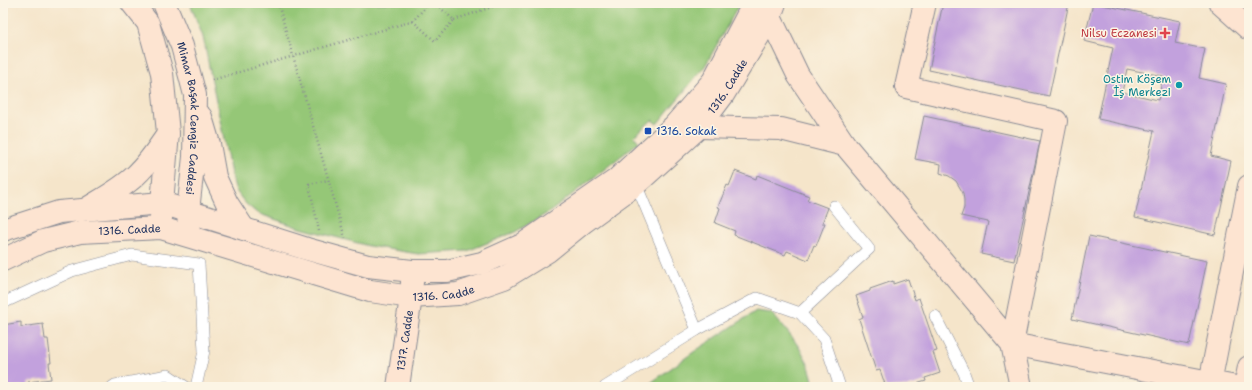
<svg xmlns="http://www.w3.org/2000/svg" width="1252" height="390" viewBox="0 0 1252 390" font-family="'Shantell Sans',sans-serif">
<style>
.green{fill:#95c777;stroke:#587b6a}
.building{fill:#c2a1dd;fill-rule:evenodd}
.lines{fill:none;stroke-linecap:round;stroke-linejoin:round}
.lane-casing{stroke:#888a94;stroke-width:12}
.secondary-casing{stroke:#888a94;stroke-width:24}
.path{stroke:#888a94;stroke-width:2.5;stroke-dasharray:1 3;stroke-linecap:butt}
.lane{stroke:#fff;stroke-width:11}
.secondary{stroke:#fde4d1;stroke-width:22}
.health-dot{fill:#e0444e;stroke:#fcf5e5;stroke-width:1.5}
.culture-dot{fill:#0f9aa8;stroke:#fcf5e5;stroke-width:1.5}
.transit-dot{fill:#1a4fb4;stroke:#fcf5e5;stroke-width:1.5}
.labels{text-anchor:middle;stroke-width:3;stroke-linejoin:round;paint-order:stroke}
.health-label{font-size:11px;fill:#be3a42;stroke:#fcf5e5;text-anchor:end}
.culture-label{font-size:11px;fill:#0d838f;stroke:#fcf5e5;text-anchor:end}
.street-label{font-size:11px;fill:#1b2f5e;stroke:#fcf5e5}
.transit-label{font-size:11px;fill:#164399;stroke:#fcf5e5;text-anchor:start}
</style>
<rect width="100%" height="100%" fill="#fcf5e5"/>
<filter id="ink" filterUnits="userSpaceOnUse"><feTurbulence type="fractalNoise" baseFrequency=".025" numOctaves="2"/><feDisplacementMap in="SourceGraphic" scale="8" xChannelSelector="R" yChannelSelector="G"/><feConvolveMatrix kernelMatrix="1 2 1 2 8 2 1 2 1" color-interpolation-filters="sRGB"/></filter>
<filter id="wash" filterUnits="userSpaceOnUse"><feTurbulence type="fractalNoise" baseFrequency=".012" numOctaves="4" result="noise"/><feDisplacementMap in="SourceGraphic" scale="16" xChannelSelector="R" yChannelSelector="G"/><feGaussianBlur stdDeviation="0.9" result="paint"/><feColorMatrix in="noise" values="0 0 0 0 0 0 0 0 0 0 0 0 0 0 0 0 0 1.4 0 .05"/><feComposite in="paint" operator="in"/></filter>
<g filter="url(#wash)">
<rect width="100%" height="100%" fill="#f5e5ca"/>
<g class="green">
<polygon points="190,3 740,3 705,66 657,124 652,120 634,136 639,142 551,211 515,232 467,251 418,254 369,246 297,227 257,213 245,203 236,191 231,174 203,37"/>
<path d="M756 311 771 313C791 335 810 356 814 387H645L695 351Z"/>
</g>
<g id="blocks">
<g class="building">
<polygon points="943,3 1069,3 1049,96 929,70"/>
<path d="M1093 3 1180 21 1175 43 1205 49 1199 78 1226 84 1211 156 1231 161 1215 235 1135 217 1154 131 1098 119 1113 48 1084 41ZM1127 69 1163 76 1158 100 1122 92Z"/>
<polygon points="924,116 1040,141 1014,261 981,254 988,222 961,216 964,208 964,200 963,193 956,181 949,176 940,173 941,164 915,159"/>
<polygon points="735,171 756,179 757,175 809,196 807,200 828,208 822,223 825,223 816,246 814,245 808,260 787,251 785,255 734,235 735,231 715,223 720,208 718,207 727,185 729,186"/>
<polygon points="1089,236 1207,261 1189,345 1072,319"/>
<polygon points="908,279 915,300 919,298 937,351 933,352 940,373 925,378 926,381 906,387 902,386 886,387 880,370 876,371 859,319 863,317 856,296 870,291 870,289 893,281 893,284"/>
<polygon points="21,322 21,327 43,324 45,339 48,339 51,363 49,363 51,379 28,382 29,386 3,387 3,325"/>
</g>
</g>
</g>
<g filter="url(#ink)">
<use href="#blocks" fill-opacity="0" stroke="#888a94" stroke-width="1"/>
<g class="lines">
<defs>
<g id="lane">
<polyline points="636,184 697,330"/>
<polyline points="3,303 72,271 132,255 199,264 204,351 196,387"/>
<polyline points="800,313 869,249 834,206"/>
<polyline points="935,316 964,373 969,387"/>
<polyline points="112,387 115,385 168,375 186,387"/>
<polyline points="605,387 697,330 757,298 800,313 824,339 840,387"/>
</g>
<g id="secondary">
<polyline points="132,3 148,23 162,73 168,133 162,203 161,218"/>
<path id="s1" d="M164 3 182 46 195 95 194 157 188 211 189 226"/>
<polyline points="925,3 906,87 1056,121 1012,344 1236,387"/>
<polyline points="1220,3 1249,29"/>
<polyline points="770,17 798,75 845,145 1012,344 1021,387"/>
<polyline points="201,117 209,144 215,177 227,203 244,229"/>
<polyline points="699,127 781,129 845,145"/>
<path d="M88 208C104 198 121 189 135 176 148 164 158 149 168 134"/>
<polyline points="3,230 59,212 162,203 307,249 368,266 412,271 447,271 482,263 522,245 616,180 674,126 713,81 754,3"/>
<path id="s2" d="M3 260 43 241 80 232 161 228 370 291 411 297 458 294 504 278 548 251 585 221 636 184 699 127 723 95 770 17 775 3"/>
<polyline points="1210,383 1249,186"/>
<path id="s3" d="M398 387 411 297 412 282"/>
<polyline points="1245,387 1249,367"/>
</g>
</defs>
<use href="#lane" class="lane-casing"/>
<use href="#secondary" class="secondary-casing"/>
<g class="path">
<polyline points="278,3 345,238"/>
<polyline points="429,3 413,21 435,41 454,20 435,3"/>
<polyline points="454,20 503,3"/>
<polyline points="212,80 413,21"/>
<polyline points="319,231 309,184 328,180"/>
</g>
<use href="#lane" class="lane"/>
<use href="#secondary" class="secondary"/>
</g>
</g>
<path class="health-dot" d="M1163 27h4v4h4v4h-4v4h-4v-4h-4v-4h4z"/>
<circle class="culture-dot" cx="1179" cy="85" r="4"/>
<rect class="transit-dot" x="644" y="127" width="8" height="8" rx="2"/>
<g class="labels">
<g class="health-label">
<text x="1157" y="37">Nilsu Eczanesi</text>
</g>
<g class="culture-label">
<text x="1171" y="83">Ostim Köşem<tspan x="1171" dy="13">İş Merkezi</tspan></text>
</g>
<g class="street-label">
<text dy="4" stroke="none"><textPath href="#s2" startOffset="816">1316. Cadde</textPath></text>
<text dy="4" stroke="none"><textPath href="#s1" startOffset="120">Mimar Başak Cengiz Caddesi</textPath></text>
<text dy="4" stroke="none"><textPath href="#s2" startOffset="132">1316. Cadde</textPath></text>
<text dy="4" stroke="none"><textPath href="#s2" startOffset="456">1316. Cadde</textPath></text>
<text dy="4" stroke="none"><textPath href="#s3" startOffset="47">1317. Cadde</textPath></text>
</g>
<g class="transit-label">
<text x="656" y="135">1316. Sokak</text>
</g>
</g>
<rect width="1252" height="390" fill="none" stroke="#fcf5e5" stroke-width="16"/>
</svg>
